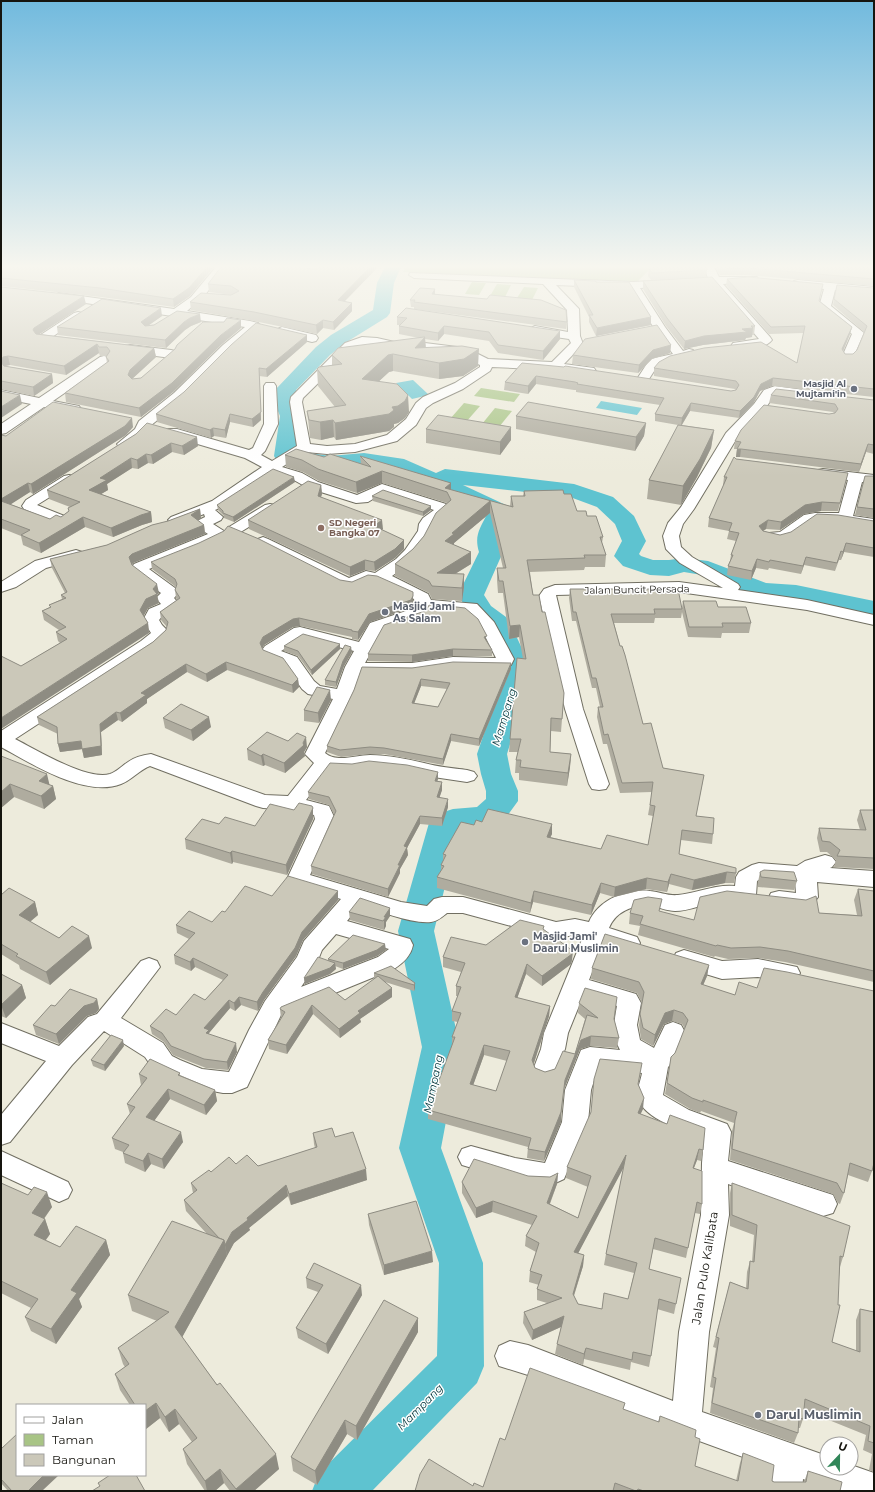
<svg xmlns="http://www.w3.org/2000/svg" width="875" height="1492" viewBox="0 0 875 1492" font-family="Montserrat,sans-serif">
<style>
.green{fill:#a8c485}
.water{fill:#5ec3d0}
.lines{fill:none;stroke-linecap:round;stroke-linejoin:round}
.river{fill:#5ec3d0;fill-rule:evenodd}
.minor-casing{stroke:#716f62;stroke-width:2}
.minor{fill:#fff;fill-rule:evenodd}
.wall{fill:#afac9f;fill-rule:evenodd}
.shaded-wall{fill:#8e8c82}
.building{fill:#cbc8b9;stroke:#8e8c82;fill-rule:evenodd}
.worship-dot{fill:#6b7280;stroke:#fff;stroke-width:1.5}
.education-dot{fill:#8d6e63;stroke:#fff;stroke-width:1.5}
.labels{text-anchor:middle;stroke-width:3;stroke-linejoin:round;paint-order:stroke}
.far-worship-label{font-size:9px;font-weight:bold;fill:#5b616d;stroke:#fff;text-anchor:end}
.far-education-label{font-size:9px;font-weight:bold;fill:#785e54;stroke:#fff;text-anchor:start}
.street-label{font-size:10px;fill:#16150f;stroke:#fff}
.worship-label{font-size:10px;font-weight:bold;fill:#5b616d;stroke:#fff;text-anchor:start}
.water-label{font-size:11px;font-style:italic;fill:#05383d;stroke:#fff}
.near-street-label{font-size:12px;fill:#16150f;stroke:#fff}
.near-worship-label{font-size:12px;font-weight:bold;fill:#5b616d;stroke:#fff;text-anchor:start}
</style>
<rect width="100%" height="100%" fill="#edebdc"/>
<g class="green">
<polygon points="406,267 652,267 637,282 403,272"/>
<polygon points="472,282 486,283 479,295 465,294"/>
<polygon points="497,284 511,285 505,297 490,296"/>
<polygon points="524,287 538,288 532,300 517,298"/>
<polygon points="481,388 520,394 514,402 474,396"/>
<polygon points="464,403 480,406 466,422 450,419"/>
<polygon points="495,408 512,411 499,427 482,424"/>
</g>
<g class="water">
<polygon points="413,380 429,395 412,399 396,383"/>
<polygon points="601,401 642,408 637,415 596,408"/>
</g>
<g class="lines">
<path class="river" d="M385 267H401L394 283 390 313 387 317 345 343 330 355 296 390V406L300 416 297 451 330 456 364 453 404 459 436 473 445 469 574 484 613 497 634 516 646 541 639 554 641 556 653 560H669L684 558 708 561 766 583 796 585 874 601V617L796 601 765 599 737 591 702 575 684 572 669 576 650 575 623 566 614 556 622 541 615 524 597 507 570 497 463 485 508 506 512 511C505 527 498 535 503 552L484 595 491 606 506 617 510 623 527 659 530 680 507 754 511 774 518 791V801L505 819 495 825 484 828 459 830 434 931 460 1047 441 1148 483 1263 484 1366 477 1383 372 1491H312L319 1473 437 1356 439 1263 399 1148 422 1047 398 931 429 823 434 815 453 809 477 807 486 799V791L481 774 477 754 502 680 499 659 485 627 472 617 458 595 479 552C474 535 480 529 487 514L399 472 364 467 330 470 277 461 274 456 280 416 276 406V389L316 347 331 335 373 310 377 283Z"/>
<defs>
<g id="minor">
<polygon points="216,267 226,267 205,295 187,311 250,321 258,323 260,325 231,351 184,399 150,426 146,434 129,447 124,448 119,447 117,444 135,429 139,421 174,393 223,345 245,327 59,299 53,296 59,293 174,309 191,297"/>
<path d="M704 267H714L719 277H757L758 279 753 282 723 284 770 337 772 340C765 349 744 351 733 349L731 346 733 343 759 339 712 284 640 288 665 327 683 351 689 349 693 350 695 353 693 356 658 365 647 382H639L637 379 650 359 673 354 654 328 629 288 556 285 579 309 580 336 583 344 564 364 594 368 596 371 594 374 590 375 555 370 492 367 490 371 463 389 433 403 426 408 416 425 397 441 355 452 327 454 306 452 282 467 302 473 318 482 357 495 382 484 446 504 450 510 435 524C426 549 413 561 392 576L428 594 431 600 477 604 494 622 514 659 511 665 500 668 453 667 412 673 369 672 362 670 353 696 325 753C337 763 356 755 370 755 388 755 407 759 424 763 438 767 453 768 467 770L474 772 477 776 474 780 467 782 420 775 407 771 369 767 352 770 330 769 306 800 329 806 335 819 310 875 401 902 427 906 434 899 442 897H463L556 922 575 919 589 922C598 900 627 888 650 891 660 892 668 896 678 895 698 893 715 884 735 886L736 877 739 872 752 865 759 863 797 866 805 861 825 855 832 857 836 862 832 867 830 868 874 871V887L817 882 818 897C808 914 788 909 771 905L768 899 771 893 779 891 796 893 795 880 762 878 757 881 756 895 753 900C741 904 729 900 717 902 703 904 689 911 675 911 667 911 659 907 651 906 633 904 615 912 609 928L637 937 640 943 637 949 629 951 603 943 589 980 636 994 641 1003 637 1025 640 1040 654 1048 665 1025 673 1022 681 1025 685 1032 675 1056 672 1063 668 1067 663 1095 689 1110 727 1124 731 1132 728 1161 833 1195 837 1204 833 1213 823 1216 728 1184 729 1215 709 1332 702 1412 827 1456V1468H851V1465L874 1473V1491H836L803 1479 802 1491H770L773 1468 672 1431 528 1375 499 1366 495 1356 499 1346 510 1341 528 1345 673 1401 679 1332 701 1215 702 1163 704 1138C686 1132 642 1119 638 1097 636 1091 641 1080 642 1073L598 1068 591 1090 588 1122 564 1179 549 1186 528 1185 462 1165 458 1157 462 1149 471 1146 515 1158 545 1163 562 1122 565 1090 581 1050 590 1047 620 1050C612 1036 614 1021 617 1006L583 996 568 1033 565 1049 554 1077 545 1080 536 1077 533 1070 541 1049 544 1033 583 937 575 935 556 938 463 913H447C442 917 438 921 431 922 412 924 379 911 360 905L347 921 410 939 413 945C411 956 403 963 394 969L281 1015 247 1087 232 1093H223L202 1089 171 1078 154 1070 145 1057 104 1031 72 1065 10 1142 1 1145V1115L46 1061 1 1043V1023L59 1046 88 1017 97 1014 141 961 149 958 157 961 160 967 121 1018 163 1043 172 1056 180 1060 202 1069 229 1072 249 1030 265 1001 297 957 304 941 341 899 290 884 287 879 315 819 314 815 294 810 263 808 256 806 150 766C139 770 132 780 121 784 85 798 32 764 1 747V731L141 641 151 633 143 620 149 609 161 604 156 598 161 593 134 573 132 567 134 564 208 534 197 527 194 524 197 521 205 517 204 514 181 523 176 525 171 523 168 520 171 517 212 501 262 467 245 458 167 435 165 432 167 429H177L249 450 253 448 264 424V386L266 383H274L276 386 278 424 265 451 261 455 272 461 297 446 290 402 291 397 345 343 362 337 377 338 399 343H425L457 347 472 351 488 359 552 362 571 343 569 339 535 334 531 332 529 330 531 328 535 326 568 332 567 310 543 284 414 278 409 275 410 273 633 282 708 278ZM363 345C376 345 388 350 400 351 432 353 450 350 480 365V367L455 383 423 397 416 403 406 419 387 435 355 444 327 446 310 444 302 402 303 398 353 349ZM273 473 292 479 308 488 356 503 368 502 383 493 434 510 423 518 419 524 418 531 405 550 396 559 375 573 366 571 349 578 268 539 263 537 258 539 255 542 258 545 343 587C354 590 358 583 367 582 379 579 403 594 414 599L415 604 412 609 370 623 359 642 300 627 294 628 265 646 262 650 265 657 285 665 302 689 308 694 333 699 305 754 314 763 288 796 265 795 151 754C143 755 135 757 128 762 122 766 116 772 110 774 87 781 35 749 15 739L153 649 166 638 168 631 162 625 159 620C164 612 175 613 180 605L174 598C178 594 178 592 175 588L149 569 199 549 224 537 227 534 224 531 213 524 221 520 223 517 215 510 222 507ZM429 609 466 613 479 624 496 658 453 657 412 663H365L383 630 425 616ZM303 638 354 651 345 667 337 689 320 686 314 681 297 657 281 651ZM336 934 389 949 378 957 301 987 316 965 322 950Z"/>
<polygon points="798,280 874,287 874,293 835,290 831,306 864,333 852,360 844,360 842,357 852,334 819,307 824,289 794,285 793,283 794,281"/>
<polygon points="78,312 82,313 84,315 82,317 46,341 38,341 36,338 74,313"/>
<polygon points="282,327 316,335 318,338 316,341 312,342 278,333 276,331 278,329"/>
<polygon points="130,345 171,350 175,351 177,354 175,357 171,358 126,352 124,349 126,346"/>
<polygon points="104,356 108,357 110,360 108,363 53,401 79,406 81,409 79,412 74,413 44,407 6,433 1,434 1,424 31,404 1,398 1,390 39,398 100,357"/>
<polygon points="775,386 804,390 805,393 804,396 799,397 777,394 774,396 764,410 737,438 694,509 683,524 679,536 681,547 692,557 738,584 740,587 738,590 807,600 874,615 874,625 807,610 679,592 556,595 583,709 609,784 606,789 599,790 592,789 589,784 565,709 539,596 544,589 555,585 679,582 723,588 680,563 666,549 663,536 668,523 681,507 726,433 754,404 764,390"/>
<path d="M823 469 874 475V483L862 482 853 516 874 519V529C858 526 831 517 816 521 797 526 797 546 769 539L766 536 769 533 780 532 804 515 815 513H839L848 480 818 476 816 473 818 470Z"/>
<polygon points="69,475 74,476 76,479 74,482 37,505 67,517 70,520 67,523 62,525 57,523 24,509 22,506 26,500 64,476"/>
<polygon points="270,504 275,505 277,508 275,511 239,533 234,535 229,533 226,530 229,527 265,505"/>
<polygon points="76,550 82,552 84,555 82,558 46,568 16,587 1,592 1,582 35,561"/>
<polygon points="684,950 722,961 758,959 797,967 800,973 797,979 789,982 758,977 722,979 676,965 673,959 676,953"/>
<polygon points="1,1151 68,1182 72,1190 68,1198 59,1202 1,1175"/>
</g>
</defs>
<use href="#minor" class="minor-casing"/>
<use href="#minor" class="minor"/>
</g>
<g class="wall">
<polygon points="1,267 190,296 174,307 101,297 1,286"/>
<polygon points="652,267 706,267 707,270 706,277 651,280 648,276 649,269 653,269"/>
<polygon points="715,267 874,267 874,286 747,275 720,275"/>
<polygon points="314,269 376,269 345,301 352,311 334,330 323,328 317,334 254,321 191,310 190,302 232,295 209,292 208,284"/>
<polygon points="727,279 820,301 852,327 850,334 843,351 845,354 853,354 857,350 864,332 833,305 834,299 874,288 874,397 772,386 760,391 753,404 739,418 690,411 682,425 714,430 711,448 697,477 681,505 647,499 649,480 678,425 655,421 655,414 660,405 576,392 576,390 574,390 536,384 528,394 504,390 505,382 522,363 731,391 736,390 735,389 654,376 654,368 797,363 804,333 769,334 726,285"/>
<polygon points="574,280 596,282 651,325 596,336 589,322 589,317 574,287"/>
<polygon points="643,281 755,326 754,335 752,335 752,337 746,338 745,340 703,345 684,349 666,326 643,289"/>
<polygon points="1,287 86,304 39,334 154,348 156,357 132,379 141,378 241,328 222,344 173,392 141,417 66,402 65,393 107,363 106,357 107,356 100,356 99,353 66,375 10,365 5,366 52,374 53,383 34,396 1,389"/>
<polygon points="435,289 435,294 567,322 566,329 414,309 414,307 411,307 410,300"/>
<polygon points="162,316 149,325 201,322 191,326 185,330 166,348 58,335 57,327"/>
<polygon points="397,317 560,339 543,360 498,353 489,341 444,334 438,341 425,339 426,348 478,366 463,376 439,379 393,371 389,372 379,381 409,412 405,418 398,423 394,424 394,427 389,431 336,440 334,437 321,440 310,438 309,428 307,411 335,407 318,386 317,369 332,365 332,355 419,338 399,334 399,326 400,325 397,325"/>
<polygon points="307,342 267,377 259,376 261,420 253,427 230,422 226,438 214,436 211,438 157,422 156,414"/>
<polygon points="671,345 670,353 652,359 638,373 572,364 573,355"/>
<polygon points="771,395 874,400 874,454 866,452 859,472 740,457 736,457 737,449 734,449 735,441 834,413 833,412 769,403"/>
<polygon points="516,416 646,423 644,436 635,451 516,429"/>
<polygon points="133,427 126,435 33,494 30,492 10,504 50,519 61,517 69,511 70,507 49,499 47,490 136,434 198,446 184,455 172,452 153,464 148,463 138,469 132,468 107,484 108,490 101,494 151,512 152,522 142,525 113,537 85,527 41,553 23,545 21,536 1,528 1,435 6,436"/>
<polygon points="511,427 511,440 500,455 426,443 426,429"/>
<polygon points="285,455 324,457 361,464 360,456 451,490 510,506 511,496 523,496 524,491 564,494 577,511 587,516 603,537 602,543 606,555 605,567 585,567 584,570 530,572 533,595 542,612 564,693 561,732 551,731 550,752 571,754 570,767 567,786 519,780 519,773 515,773 516,760 518,752 509,752 510,739 523,659 519,637 509,639 503,593 498,593 497,580 497,568 503,568 490,513 454,543 454,545 471,552 471,564 455,574 464,574 464,587 462,601 432,599 429,593 395,576 395,564 413,549 424,536 447,503 382,483 357,493 319,481 303,472 286,467"/>
<polygon points="736,459 848,473 838,511 821,511 804,514 780,530 766,529 763,531 780,535 874,521 874,557 844,552 841,560 839,560 835,571 804,565 801,574 769,568 768,570 756,568 751,580 727,575 728,566 730,561 731,555 736,541 727,539 729,531 708,527 709,518 724,485 723,485 724,477"/>
<polygon points="874,476 874,518 855,515 857,507"/>
<polygon points="295,482 234,522 224,518 224,516 218,510 217,505"/>
<polygon points="321,485 322,494 321,497 383,529 382,530 404,549 395,558 375,571 365,570 350,576 249,529 248,520"/>
<polygon points="372,496 431,506 431,510 423,516 373,501"/>
<polygon points="200,509 201,518 197,520 204,525 205,534 133,563 132,565 159,593 157,595 159,603 148,608 143,616 148,623 149,633 21,666 60,643 58,641 56,632 59,630 44,620 42,611 50,607 49,605 62,599 61,595 65,593 52,568 50,559 107,545 168,521"/>
<polygon points="151,562 340,580 413,596 413,604 411,608 370,622 358,640 352,639 352,637 300,626 293,627 264,645 262,648 263,650 298,679 299,687 293,693 227,670 207,682 187,672 147,699 147,703 122,722 118,720 101,732 102,755 84,758 82,749 60,752 58,744 58,734 39,725 37,717 153,642 166,630 167,627 161,620 160,612 177,600 176,598 175,590 176,587 152,569"/>
<polygon points="570,589 682,608 683,601 718,607 751,623 749,633 722,633 721,638 688,637 682,612 681,618 655,618 654,623 614,623 620,646 643,724 663,768 704,775 696,816 713,834 712,844 681,840 679,854 736,873 734,883 725,883 692,890 669,884 667,892 646,889 614,897 600,893 591,915 533,902 530,913 437,888 437,877 441,872 441,865 443,861 443,854 474,825 482,822 552,824 552,834 550,837 601,849 648,845 653,816 648,815 652,792 620,793 607,744 603,744 597,717 598,707 600,707 596,688 592,688 576,621 572,621 569,598"/>
<polygon points="487,641 492,650 492,656 453,656 412,662 368,661 368,654"/>
<polygon points="340,644 340,649 312,675 298,656 284,651 284,646"/>
<polygon points="352,652 344,666 336,687 325,685 325,680"/>
<path d="M362 667 511 669 479 746 451 741 443 765 384 754H370L341 757 327 752V746L354 690ZM421 686 447 689 438 707 414 703Z"/>
<polygon points="331,700 319,723 304,721 304,710"/>
<polygon points="163,718 211,727 193,741 165,728"/>
<polygon points="288,741 307,747 304,752 305,756 285,773 265,765 263,766 248,760 247,749"/>
<polygon points="1,756 49,785 53,786 56,799 44,809 14,797 1,808"/>
<polygon points="438,779 437,781 442,782 442,790 439,798 448,807 442,826 420,824 407,848 408,855 400,869 400,873 388,897 312,874 311,866 334,814 329,805 309,799 308,792"/>
<polygon points="313,808 313,819 287,875 233,862 232,864 186,849 185,839 219,824 255,826 294,810"/>
<polygon points="860,810 874,810 874,869 834,867 836,860 827,852 820,852 817,838 819,828 860,830 857,820"/>
<polygon points="760,872 797,881 794,890 758,887 758,882"/>
<polygon points="858,889 874,891 874,982 785,962 758,958 728,959 715,956 714,957 638,935 640,926 629,924 630,913 660,912 694,920 819,913 857,915 854,900"/>
<polygon points="338,891 338,900 303,940 296,956 264,1000 258,1011 241,1005 235,1011 230,1008 209,1033 209,1035 237,1052 228,1070 206,1068 173,1055 164,1042 152,1034 150,1026 176,1015 205,1000 223,980 195,967 191,971 175,964 174,955 189,939 177,933 176,925 212,922 225,912 272,896"/>
<polygon points="1,895 35,902 38,915 30,922 59,938 92,948 50,985 20,969 19,965 1,954"/>
<polygon points="390,908 390,916 386,922 386,926 384,930 350,920 349,912"/>
<path d="M544 930 572 960 571 964 542 986 526 974 517 998 550 1006 549 1016 534 1063 535 1068 545 1072 555 1069 575 1054 585 1019 578 1013 579 1003 614 1019 619 1038 617 1048 590 1046 580 1049 564 1089 561 1122 544 1161 527 1158 528 1147 428 1119V1110L452 1045V1037L458 1022 452 1021V1011L458 996H456V986L461 972 443 967V957L486 945ZM484 1055 507 1061 496 1091 473 1085Z"/>
<polygon points="386,950 377,956 343,969 335,966 336,969 330,974 305,984 304,978 328,961 328,959"/>
<polygon points="709,965 707,976 703,985 735,995 757,988 872,1171 868,1182 848,1175 844,1193 840,1204 838,1203 833,1194 730,1160 732,1131 734,1123 701,1111 700,1113 690,1109 665,1094 671,1057 675,1053 685,1029 682,1024 672,1021 664,1024 653,1046 641,1039 639,1025 642,1003 637,993 591,979 592,968"/>
<polygon points="374,973 415,983 415,988 414,991 385,982 392,988 392,997 360,1019 361,1022 340,1038 313,1014 287,1054 269,1049 268,1040 281,1019 280,1009 345,1000 375,979 374,979"/>
<polygon points="1,974 22,985 26,998 6,1018 1,1016"/>
<polygon points="97,999 99,1009 96,1013 87,1016 59,1044 36,1035 33,1025 55,1006"/>
<polygon points="124,1046 105,1071 93,1066 91,1060"/>
<polygon points="180,1073 180,1075 215,1090 217,1101 206,1115 170,1099 154,1121 183,1142 164,1169 151,1164 145,1172 125,1163 123,1153 123,1152 115,1149 112,1138 130,1114 127,1104 141,1085 139,1074"/>
<path d="M640 1074 638 1085 643 1109 640 1114 703 1150 701 1161 697 1160 694 1168 702 1204 700 1214 695 1213 686 1258 653 1249 649 1269 676 1304 674 1314 657 1309 651 1356 649 1367 631 1362 630 1370 584 1359 583 1365 555 1354 557 1344 561 1327 532 1340 523 1323 524 1312 547 1303 537 1300V1289L539 1285 529 1282 530 1271 536 1252 525 1246 526 1236 532 1225 492 1212 476 1218 462 1193V1182L528 1176 550 1177 558 1173 557 1184 550 1204 578 1218 588 1187 566 1178 567 1167ZM624 1166 606 1254 604 1265 634 1273 628 1299 602 1309 578 1304 574 1296 583 1266 584 1255 578 1253Z"/>
<polygon points="313,1133 335,1137 367,1180 291,1205 288,1196 249,1228 250,1230 234,1243 182,1337 279,1469 254,1491 230,1491 224,1483 215,1491 205,1491 187,1464 183,1449 192,1442 179,1424 169,1432 160,1418 146,1429 145,1428 145,1405 130,1405 120,1390 115,1374 125,1367 123,1364 118,1348 157,1321 132,1311 128,1295 207,1234 186,1211 184,1200 193,1193 191,1183 211,1172 236,1164 258,1166 315,1148 314,1144"/>
<polygon points="1,1183 52,1207 44,1219 45,1219 50,1234 46,1240 60,1247 106,1240 110,1255 79,1299 82,1307 56,1344 31,1331 25,1317 31,1308 1,1293"/>
<polygon points="732,1183 843,1257 840,1267 832,1342 856,1351 856,1320 860,1309 874,1312 874,1472 869,1470 872,1454 863,1450 866,1435 804,1410 803,1419 800,1428 798,1428 798,1433 794,1443 710,1413 713,1388 710,1387 716,1348 713,1347 730,1282 746,1288 747,1272 750,1261 752,1262 754,1235 730,1226 730,1193"/>
<polygon points="368,1214 433,1262 384,1275 369,1225"/>
<polygon points="306,1278 362,1295 328,1354 298,1338 296,1328 318,1292 307,1288"/>
<polygon points="418,1318 418,1332 357,1440 347,1434 317,1485 293,1471 291,1457"/>
<polygon points="625,1403 623,1409 658,1422 660,1416 695,1437 695,1466 736,1481 740,1463 743,1453 774,1482 804,1482 808,1471 840,1491 415,1491 473,1486 483,1487 505,1440"/>
<polygon points="1,1449 42,1491 8,1491 1,1483"/>
</g>
<g class="shaded-wall">
<polygon points="207,267 214,267 190,296 174,307 173,299"/>
<polygon points="370,267 376,267 376,269 338,308 338,300"/>
<polygon points="435,289 435,296 432,294"/>
<polygon points="84,296 86,304 35,337 33,330 34,328"/>
<polygon points="352,303 352,311 334,330 333,322"/>
<polygon points="161,308 162,316 142,330 141,322"/>
<polygon points="200,314 201,322 191,326 185,330 166,348 165,340 184,322 190,318"/>
<polygon points="651,317 651,325 596,336 597,328"/>
<polygon points="241,320 241,328 222,344 173,392 141,417 139,408 221,335"/>
<polygon points="323,320 323,328 317,334 316,325"/>
<polygon points="444,326 444,334 438,341 438,333"/>
<polygon points="852,327 850,334 841,356 842,349"/>
<polygon points="753,328 752,337 746,338 745,340 703,345 684,349 685,341 704,336 742,329"/>
<polygon points="560,331 560,339 543,360 543,351"/>
<polygon points="307,335 307,342 267,377 266,369"/>
<polygon points="425,337 426,354 415,348"/>
<polygon points="97,344 99,353 66,375 64,366"/>
<polygon points="671,345 670,353 652,359 638,373 639,365 653,350"/>
<polygon points="154,348 156,357 132,379 128,375 130,370"/>
<polygon points="479,349 478,366 463,376 439,379 439,363"/>
<polygon points="393,354 393,371 389,372 363,396 362,379 388,355"/>
<polygon points="8,356 10,365 5,366 3,371 1,362 3,357"/>
<polygon points="259,368 261,420 253,427 252,419"/>
<polygon points="52,374 53,383 34,396 33,387"/>
<polygon points="536,376 536,384 528,394 528,386"/>
<polygon points="773,378 772,386 760,391 753,404 739,418 740,411 761,384"/>
<polygon points="20,395 22,404 1,418 1,407"/>
<polygon points="408,395 409,412 405,418 398,423 394,424 394,427 389,431 336,440 335,423 392,407"/>
<polygon points="691,403 690,411 681,426 682,418"/>
<polygon points="230,414 230,422 226,438 225,430"/>
<polygon points="132,418 133,427 126,435 33,494 31,484"/>
<polygon points="333,420 334,437 321,440 320,422"/>
<polygon points="646,423 644,436 635,451 636,437"/>
<polygon points="511,427 511,440 500,455 500,442"/>
<polygon points="213,428 214,436 211,438 210,430"/>
<polygon points="714,430 711,448 697,477 681,505 683,486"/>
<polygon points="197,437 198,446 184,455 182,446"/>
<polygon points="171,443 172,452 153,464 151,455"/>
<polygon points="868,444 866,452 859,472 861,464"/>
<polygon points="737,449 741,449 740,457 736,457"/>
<polygon points="146,454 148,463 138,469 137,460"/>
<polygon points="131,458 132,468 107,484 108,490 91,500 89,490 100,478"/>
<polygon points="382,471 382,483 357,493 356,482"/>
<polygon points="294,477 295,482 234,522 233,517"/>
<polygon points="28,483 30,492 2,510 1,499"/>
<polygon points="451,483 451,494 447,492 445,488"/>
<polygon points="321,485 322,494 318,505 318,496"/>
<polygon points="490,501 490,513 454,543 454,546 445,541 452,533"/>
<polygon points="822,502 821,511 804,514 780,530 781,522 805,505"/>
<polygon points="431,506 431,510 423,516 423,512"/>
<polygon points="200,509 201,518 192,524 191,515"/>
<polygon points="151,512 152,522 142,525 113,537 111,528 141,515"/>
<polygon points="83,517 85,527 41,553 39,543"/>
<polygon points="382,520 383,529 374,535 374,526"/>
<polygon points="768,520 766,529 758,534 759,526"/>
<polygon points="204,525 205,534 133,563 131,566 129,557 132,554"/>
<polygon points="404,540 404,549 395,558 375,571 374,562"/>
<polygon points="846,543 844,552 841,560 843,552"/>
<polygon points="471,552 471,564 437,585 437,573"/>
<polygon points="806,557 804,565 801,574 803,566"/>
<polygon points="757,559 756,568 751,580 752,571"/>
<polygon points="365,560 365,570 350,576 350,567"/>
<polygon points="464,574 464,587 462,601 462,588"/>
<polygon points="157,584 159,593 157,595 159,603 148,608 142,619 140,610 146,599 153,589"/>
<polygon points="413,596 413,604 411,608 370,622 358,640 358,632 369,614"/>
<polygon points="299,618 300,626 293,627 264,645 261,651 260,643 263,637 293,619"/>
<polygon points="148,623 149,633 1,729 1,718"/>
<polygon points="520,625 519,637 509,639 510,626"/>
<polygon points="340,644 340,649 312,675 311,670"/>
<polygon points="351,647 352,652 344,666 336,687 336,682 343,661"/>
<polygon points="453,649 453,656 412,662 412,655"/>
<polygon points="226,662 227,670 207,682 206,674"/>
<polygon points="511,663 511,669 479,746 479,739"/>
<polygon points="186,664 187,672 147,699 147,703 122,722 120,713 141,693"/>
<polygon points="298,679 299,687 293,693 292,685"/>
<polygon points="421,679 421,686 412,709 412,703"/>
<polygon points="330,690 331,700 319,723 318,713"/>
<polygon points="116,712 118,720 101,732 102,755 84,758 82,749 100,724"/>
<polygon points="209,717 211,727 193,741 191,730"/>
<polygon points="451,734 451,741 443,765 443,759"/>
<polygon points="306,737 307,747 304,752 305,756 285,773 284,763 303,743"/>
<polygon points="81,741 83,749 60,752 58,744"/>
<polygon points="263,754 265,765 263,766 261,756"/>
<polygon points="571,754 570,767 567,786 568,773"/>
<polygon points="438,772 438,779 435,789 435,781"/>
<polygon points="47,774 50,787 39,781"/>
<polygon points="442,782 442,790 437,805 437,797"/>
<polygon points="10,784 14,797 1,808 1,792"/>
<polygon points="53,786 56,799 44,809 41,796"/>
<polygon points="448,799 448,807 442,826 442,818"/>
<polygon points="313,808 313,819 287,875 286,865"/>
<polygon points="420,816 420,824 407,848 408,855 400,869 400,873 388,897 388,889 404,846"/>
<polygon points="552,824 552,834 546,847 547,837"/>
<polygon points="232,851 233,862 232,864 230,853"/>
<polygon points="727,872 725,883 692,890 694,880"/>
<polygon points="671,874 669,884 667,892 668,882"/>
<polygon points="647,878 646,889 614,897 615,887"/>
<polygon points="601,883 600,893 591,915 592,905"/>
<polygon points="338,891 338,900 303,940 296,956 264,1000 258,1011 257,1002 263,992 302,932"/>
<polygon points="534,891 533,902 530,913 531,903"/>
<polygon points="35,902 38,915 22,928 19,915"/>
<polygon points="390,908 390,916 386,922 386,926 384,930 384,917"/>
<polygon points="89,936 92,948 50,985 46,972"/>
<polygon points="385,944 386,950 377,956 343,969 343,963"/>
<polygon points="573,951 572,960 571,964 542,986 542,976"/>
<polygon points="193,958 195,967 191,971 190,962"/>
<polygon points="335,963 336,969 330,974 305,984 304,978"/>
<polygon points="527,964 526,974 514,1007 515,997"/>
<polygon points="709,965 707,976 699,995 701,984"/>
<polygon points="415,983 415,988 414,991 414,985"/>
<polygon points="22,985 26,998 6,1018 1,1005"/>
<polygon points="392,988 392,997 360,1019 361,1022 340,1038 339,1029 358,1011"/>
<polygon points="239,997 241,1005 235,1011 234,1003"/>
<polygon points="97,999 99,1009 96,1013 87,1016 59,1044 56,1034 84,1006"/>
<polygon points="229,1000 230,1008 209,1033 210,1039 207,1042 204,1028"/>
<polygon points="312,1005 313,1014 287,1054 286,1045"/>
<polygon points="550,1006 549,1016 532,1069 532,1060"/>
<polygon points="674,1010 672,1021 664,1024 653,1046 655,1035 665,1013"/>
<polygon points="591,1036 590,1046 580,1049 564,1089 565,1080 581,1040"/>
<polygon points="123,1040 124,1046 105,1071 104,1065"/>
<polygon points="236,1043 237,1052 228,1070 227,1062"/>
<polygon points="484,1045 484,1055 470,1094 470,1084"/>
<polygon points="168,1089 170,1099 149,1128 146,1117"/>
<polygon points="215,1090 217,1101 206,1115 204,1105"/>
<polygon points="644,1098 643,1109 636,1124 638,1113"/>
<polygon points="561,1112 561,1122 544,1161 545,1152"/>
<polygon points="181,1132 183,1142 164,1169 162,1159"/>
<polygon points="699,1149 697,1160 690,1178 693,1168"/>
<polygon points="148,1153 151,1164 145,1172 143,1161"/>
<polygon points="626,1155 625,1165 573,1263 574,1252"/>
<polygon points="366,1169 367,1180 291,1205 289,1194"/>
<polygon points="558,1173 557,1184 546,1213 547,1203"/>
<polygon points="286,1185 288,1196 249,1228 250,1230 234,1243 227,1256 225,1245 232,1232 247,1218"/>
<polygon points="47,1192 52,1207 37,1228 32,1213"/>
<polygon points="493,1201 492,1212 476,1218 476,1208"/>
<polygon points="45,1219 50,1234 39,1249 34,1235"/>
<polygon points="106,1240 110,1255 79,1299 82,1307 56,1344 51,1329 71,1290"/>
<polygon points="224,1240 227,1256 179,1343 175,1327"/>
<polygon points="432,1251 433,1262 384,1275 384,1265"/>
<polygon points="584,1255 583,1266 571,1304 573,1294"/>
<polygon points="361,1285 362,1295 328,1354 326,1344"/>
<polygon points="564,1316 563,1326 532,1340 533,1330"/>
<polygon points="418,1318 418,1332 357,1440 356,1426"/>
<polygon points="586,1348 584,1359 583,1365 584,1354"/>
<polygon points="156,1403 160,1418 146,1429 145,1427 145,1411"/>
<polygon points="175,1409 179,1424 169,1432 165,1417"/>
<polygon points="345,1420 347,1434 317,1485 315,1471"/>
<polygon points="276,1454 279,1469 254,1491 237,1491 236,1489"/>
<polygon points="220,1469 224,1483 215,1491 207,1491 205,1481"/>
<polygon points="44,1475 59,1475 42,1491 28,1491"/>
</g>
<g class="building">
<polygon points="1,267 207,267 189,288 173,299 100,288 1,278"/>
<polygon points="221,267 293,267 314,269 322,267 370,267 338,300 352,303 333,322 323,320 316,325 254,312 190,302 201,293 231,295 239,291 231,286 208,284"/>
<polygon points="658,267 706,267 707,270 652,273 649,269 659,269"/>
<polygon points="720,267 874,267 874,279 748,268 721,269"/>
<polygon points="712,277 755,326 751,326 753,328 742,329 747,332 704,336 685,341 667,318 643,281"/>
<polygon points="748,277 823,284 819,301 852,327 842,349 845,354 853,354 857,350 867,326 834,299 837,285 874,288 874,389 773,378 761,384 754,397 740,411 691,403 682,418 655,414 664,398 577,384 578,383 575,382 536,376 528,386 505,382 522,363 564,367 565,366 731,391 736,390 739,385 736,381 654,368 659,362 670,356 704,348 761,342 797,363 805,326 771,327 727,279"/>
<polygon points="574,280 596,281 596,282 629,282 651,317 597,328 589,315 593,315"/>
<polygon points="1,287 84,296 34,328 33,330 36,334 154,348 130,370 128,375 132,379 141,378 175,349 177,345 203,322 224,322 227,318 241,320 221,335 172,383 139,408 65,393 109,361 106,357 110,351 107,347 99,347 97,344 64,366 8,356 3,357 1,362"/>
<polygon points="420,288 435,289 432,294 487,299 490,295 541,300 566,310 567,322 414,302 415,300 410,300"/>
<polygon points="102,299 161,308 141,322 145,326 154,325 177,311 200,314 190,318 184,322 165,340 57,327"/>
<polygon points="406,308 560,331 543,351 498,345 489,332 444,326 438,333 399,326 407,318 397,317"/>
<polygon points="256,323 307,335 266,369 259,368 261,412 252,419 230,414 225,430 213,428 210,430 156,414 184,392 231,345"/>
<polygon points="657,325 671,345 653,350 639,365 573,355 585,339"/>
<polygon points="424,337 425,337 415,348 462,346 479,349 464,359 439,363 393,354 388,355 362,379 397,384 408,395 405,401 398,406 392,407 394,410 389,414 335,423 333,420 320,422 309,420 307,411 346,405 317,369 319,367 342,364 332,355 338,348"/>
<polygon points="1,362 4,366 52,374 33,387 1,381"/>
<polygon points="776,389 874,400 874,445 868,444 861,464 741,449 737,449 741,442 735,441 741,430 764,405 829,414 835,413 838,409 835,404 771,395"/>
<polygon points="1,391 20,395 1,407"/>
<polygon points="53,402 132,418 125,426 31,484 28,483 1,499 1,435 6,436"/>
<polygon points="528,402 646,423 636,437 516,416"/>
<polygon points="438,415 511,427 500,442 426,429"/>
<polygon points="147,423 197,437 182,446 171,443 151,455 146,454 137,460 131,458 100,478 107,480 89,490 151,512 141,515 111,528 83,517 39,543 21,535 30,530 1,519 1,501 50,519 56,515 61,517 69,511 68,508 80,502 47,490 136,434"/>
<polygon points="678,425 714,430 700,459 683,486 649,480"/>
<polygon points="296,449 324,457 330,454 371,467 360,456 451,483 445,488 513,507 511,496 525,496 524,491 563,490 564,494 571,494 577,511 586,511 587,516 596,516 603,537 600,537 606,555 584,555 585,558 527,560 533,595 539,595 542,612 545,612 564,693 562,719 551,718 550,752 571,754 568,773 520,767 521,760 516,760 521,739 510,739 517,658 526,659 520,625 510,626 503,581 499,581 497,568 506,568 490,501 452,533 454,534 445,541 471,552 437,573 464,574 462,588 432,586 429,581 395,564 413,549 424,536 436,513 451,500 447,492 382,471 356,482 318,469 302,460 285,455"/>
<polygon points="734,457 736,459 848,473 840,503 822,502 805,505 781,522 768,520 759,526 763,531 780,535 791,532 817,514 838,515 874,521 874,548 846,543 843,552 841,551 837,563 806,557 803,566 770,560 769,562 757,559 752,571 728,566 733,555 731,555 739,533 729,531 732,523 709,518 727,477 724,477"/>
<polygon points="273,469 294,477 233,517 223,513 223,511 217,505"/>
<polygon points="865,476 874,476 874,509 857,507"/>
<polygon points="308,481 321,485 318,496 382,520 374,526 404,540 395,549 374,562 365,560 350,567 248,520"/>
<polygon points="383,490 431,506 423,512 372,496"/>
<polygon points="200,509 191,515 204,525 132,554 129,557 132,565 157,584 153,589 157,594 146,599 140,610 148,623 1,718 1,656 21,666 67,639 56,632 66,627 42,611 51,607 49,605 66,598 61,595 67,592 50,559 107,545 152,525 168,521"/>
<polygon points="228,526 259,539 340,580 352,582 368,575 377,576 413,592 413,596 411,600 369,614 358,632 352,631 352,630 299,618 293,619 263,637 260,643 263,650 283,658 298,679 292,685 226,662 206,674 186,664 141,693 146,695 120,713 116,712 100,724 101,746 82,749 81,741 58,744 57,727 37,717 153,642 166,630 168,622 160,612 180,598 175,590 177,584 175,579 151,562 199,543 224,531"/>
<polygon points="570,589 678,589 682,609 654,609 655,614 611,614 620,646 622,646 625,655 643,724 651,723 663,768 704,775 696,816 714,818 713,834 682,830 679,854 736,868 736,873 727,872 694,880 671,874 668,882 647,878 615,887 601,883 592,905 534,891 531,903 437,877 444,866 441,865 446,855 443,854 461,822 474,825 476,820 482,822 488,809 552,824 547,837 601,849 607,835 648,845 655,806 650,805 653,782 622,783 608,734 604,735 598,707 603,707 596,678 592,678 576,612 573,612"/>
<polygon points="683,601 716,601 718,607 746,607 751,623 722,623 723,627 689,627"/>
<polygon points="430,604 465,608 478,619 487,636 484,637 492,650 453,649 412,655 368,654 384,625 425,611"/>
<polygon points="303,634 340,644 311,670 298,651 284,646"/>
<polygon points="345,645 351,647 343,661 336,682 325,680"/>
<path d="M453 662 511 663 479 739 451 734 443 759 384 748 370 747 340 750 327 746 354 690 362 667 412 668ZM421 679 450 683 438 707 412 703Z"/>
<polygon points="317,687 330,690 318,713 304,710"/>
<polygon points="181,704 209,717 191,730 163,718"/>
<polygon points="267,732 288,741 297,733 306,737 303,743 304,745 284,763 263,754 261,756 247,749"/>
<polygon points="1,756 47,774 39,781 53,786 41,796 10,784 1,792"/>
<polygon points="369,761 407,765 438,772 435,781 442,782 437,797 448,799 442,818 420,816 404,846 407,847 398,865 400,865 388,889 311,866 336,811 329,797 308,792 330,763 352,764"/>
<polygon points="299,803 312,806 313,808 286,865 232,851 230,853 185,839 202,819 219,824 225,817 255,826 270,804 294,810"/>
<polygon points="860,810 874,810 874,858 837,856 840,850 830,842 822,841 819,828 866,830"/>
<polygon points="764,870 794,872 797,881 761,877 760,872"/>
<polygon points="288,876 338,891 302,932 295,948 263,992 257,1002 239,997 234,1003 229,1000 204,1028 209,1030 206,1033 236,1043 227,1062 204,1059 171,1046 162,1033 150,1026 166,1009 176,1015 194,994 205,1000 228,975 193,958 190,962 174,955 195,933 176,925 189,911 212,922 222,911 225,912 245,886 272,896"/>
<polygon points="9,888 35,902 19,915 59,938 72,926 89,936 46,972 16,956 18,954 1,944 1,895"/>
<polygon points="858,889 874,891 874,971 788,951 760,947 731,948 717,945 716,946 640,924 643,916 630,913 634,900 648,897 662,899 659,911 694,920 700,897 727,891 806,900 816,896 819,913 862,916"/>
<polygon points="360,898 390,908 384,917 386,917 383,921 349,912"/>
<path d="M520 920 544 926 543 929 573 951 572 954 542 976 527 964 515 997 550 1006 532 1060 535 1068 545 1072 555 1069 563 1051 575 1054 587 1015 598 1018 579 1003 585 988 617 997 614 1019 619 1038 591 1036 581 1040 565 1080 561 1112 545 1152 528 1149 531 1138 428 1110 455 1037H452L461 1013 452 1011 461 987 456 986 465 963 443 957 451 937 486 945ZM484 1045 510 1051 496 1091 470 1084Z"/>
<polygon points="605,934 709,965 701,984 735,995 739,982 757,988 764,968 787,972 874,991 874,1163 872,1171 850,1163 844,1193 842,1192 837,1183 732,1149 735,1120 737,1112 703,1100 703,1102 692,1098 667,1083 671,1057 675,1053 688,1020 683,1013 674,1010 665,1013 655,1035 643,1028 640,1014 644,992 639,982 592,968"/>
<polygon points="353,935 385,944 377,950 343,963 328,959"/>
<polygon points="318,957 335,963 330,968 304,978"/>
<polygon points="391,966 415,983 414,985 374,973"/>
<polygon points="1,974 22,985 1,1005"/>
<polygon points="378,976 392,988 358,1011 360,1013 339,1029 312,1005 286,1045 268,1040 285,1012 280,1009 281,1007 329,987 345,1000"/>
<polygon points="70,989 97,999 94,1003 84,1006 56,1034 33,1025 51,1005 55,1006"/>
<polygon points="111,1035 123,1040 104,1065 91,1060"/>
<polygon points="150,1059 180,1073 178,1075 215,1090 204,1105 168,1089 146,1117 181,1132 162,1159 148,1153 143,1161 123,1153 129,1145 112,1138 135,1107 127,1104 147,1078 139,1074"/>
<path d="M600 1059 642 1063 638 1084 644 1098 638 1113 667 1124 670 1115 705 1128 703 1150 699 1149 693 1168 702 1171V1204L697 1202 688 1248 655 1238 649 1269 681 1278 676 1304 659 1299 651 1356 633 1352 632 1360 586 1348 584 1354 557 1344 564 1316 533 1330 524 1312 562 1298 537 1289 542 1275 530 1271 539 1243 526 1236 537 1216 493 1201 476 1208 462 1182 474 1159 528 1176 550 1177 558 1173 547 1203 578 1218 591 1176 567 1167 591 1112 594 1079ZM626 1155 606 1254 637 1263 628 1299 604 1293 602 1309 578 1304 573 1294 584 1255 574 1252Z"/>
<polygon points="332,1128 335,1137 353,1132 366,1169 289,1194 286,1185 247,1218 248,1220 232,1232 225,1245 224,1240 219,1238 184,1200 197,1190 191,1183 209,1170 211,1172 229,1157 236,1164 247,1155 258,1166 317,1147 313,1133"/>
<polygon points="1,1183 28,1195 34,1187 47,1192 32,1213 45,1219 34,1235 60,1247 76,1226 106,1240 71,1290 77,1293 51,1329 25,1317 38,1299 1,1281"/>
<polygon points="732,1183 850,1226 843,1257 840,1256 838,1305 840,1305 832,1342 860,1352 860,1309 874,1312 874,1443 868,1441 870,1426 805,1399 803,1419 799,1418 798,1433 712,1403 716,1378 713,1377 719,1338 716,1337 730,1282 748,1289 750,1261 754,1262 757,1225 732,1215"/>
<polygon points="416,1201 432,1251 384,1265 368,1214"/>
<polygon points="172,1221 224,1240 175,1327 217,1385 220,1383 276,1454 236,1489 220,1469 205,1481 183,1449 197,1438 175,1409 165,1417 156,1403 145,1411 145,1405 135,1405 115,1374 129,1364 118,1348 169,1312 128,1295"/>
<polygon points="314,1263 361,1285 326,1344 296,1328 323,1285 306,1278"/>
<polygon points="384,1300 418,1318 356,1426 345,1420 315,1471 291,1457"/>
<polygon points="530,1368 625,1403 623,1409 659,1422 660,1416 696,1430 695,1437 700,1439 695,1466 738,1481 743,1453 774,1465 772,1481 774,1482 806,1482 808,1471 842,1482 840,1491 644,1491 638,1489 637,1491 636,1491 615,1483 613,1491 415,1491 420,1474 429,1459 473,1486 474,1483 483,1487 500,1438 505,1440"/>
<polygon points="17,1434 17,1475 44,1475 28,1491 12,1491 1,1479 1,1449"/>
<polygon points="110,1475 136,1475 145,1491 92,1491 100,1486 98,1483"/>
</g>
<linearGradient id="sky" x2="0" y2="1"><stop stop-color="#71bade"/><stop offset="0.56" stop-color="#f7f6ef"/><stop offset="1" stop-color="#f7f6ef" stop-opacity="0"/></linearGradient>
<rect width="875" height="476" fill="url(#sky)"/>
<g class="worship-dot">
<circle cx="854" cy="389" r="4"/>
<circle cx="385" cy="612" r="4"/>
<circle cx="525" cy="942" r="4"/>
<circle cx="758" cy="1415" r="4"/>
</g>
<circle class="education-dot" cx="321" cy="528" r="4"/>
<g class="labels">
<g class="far-worship-label">
<text x="846" y="387">Masjid Al<tspan x="846" dy="10">Mujtami'in</tspan></text>
</g>
<g class="far-education-label">
<text x="329" y="526">SD Negeri<tspan x="329" dy="10">Bangka 07</tspan></text>
</g>
<g class="street-label">
<text transform="translate(637 589) rotate(-1)" y="4">Jalan Buncit Persada</text>
</g>
<g class="worship-label">
<text x="393" y="610">Masjid Jami<tspan x="393" dy="12">As Salam</tspan></text>
<text x="533" y="940">Masjid Jami'<tspan x="533" dy="12">Daarul Muslimin</tspan></text>
</g>
<g class="water-label">
<text transform="translate(504 717) rotate(-73)" y="4">Mampang</text>
<text transform="translate(433 1084) rotate(-78)" y="4">Mampang</text>
<text transform="translate(420 1407) rotate(-45)" y="4">Mampang</text>
</g>
<g class="near-street-label">
<text transform="translate(705 1268) rotate(-81)" y="4">Jalan Pulo Kalibata</text>
</g>
<g class="near-worship-label">
<text x="766" y="1419">Darul Muslimin</text>
</g>
</g>
<rect width="875" height="1492" fill="none" stroke="#16150f" stroke-width="4"/>
<rect x="16" y="1404" width="130" height="72" fill="#ffffff" stroke="#a2a19f"/>
<rect x="24" y="1417" width="20" height="6" fill="#ffffff" stroke="#a2a19f"/>
<text x="52" y="1424" font-size="12" fill="#16150f">Jalan</text>
<rect x="24" y="1434" width="20" height="12" fill="#a8c485" stroke="#a2a19f"/>
<text x="52" y="1444" font-size="12" fill="#16150f">Taman</text>
<rect x="24" y="1454" width="20" height="12" fill="#cbc8b9" stroke="#a2a19f"/>
<text x="52" y="1464" font-size="12" fill="#16150f">Bangunan</text>
<g transform="translate(839 1456) rotate(22)"><circle r="19" fill="#ffffff" stroke="#a2a19f"/>
<path d="M0-3L7 15L0 10L-7 15Z" fill="#318659"/>
<text y="-6" font-size="11" font-weight="bold" text-anchor="middle" fill="#16150f">U</text>
</g>
</svg>
